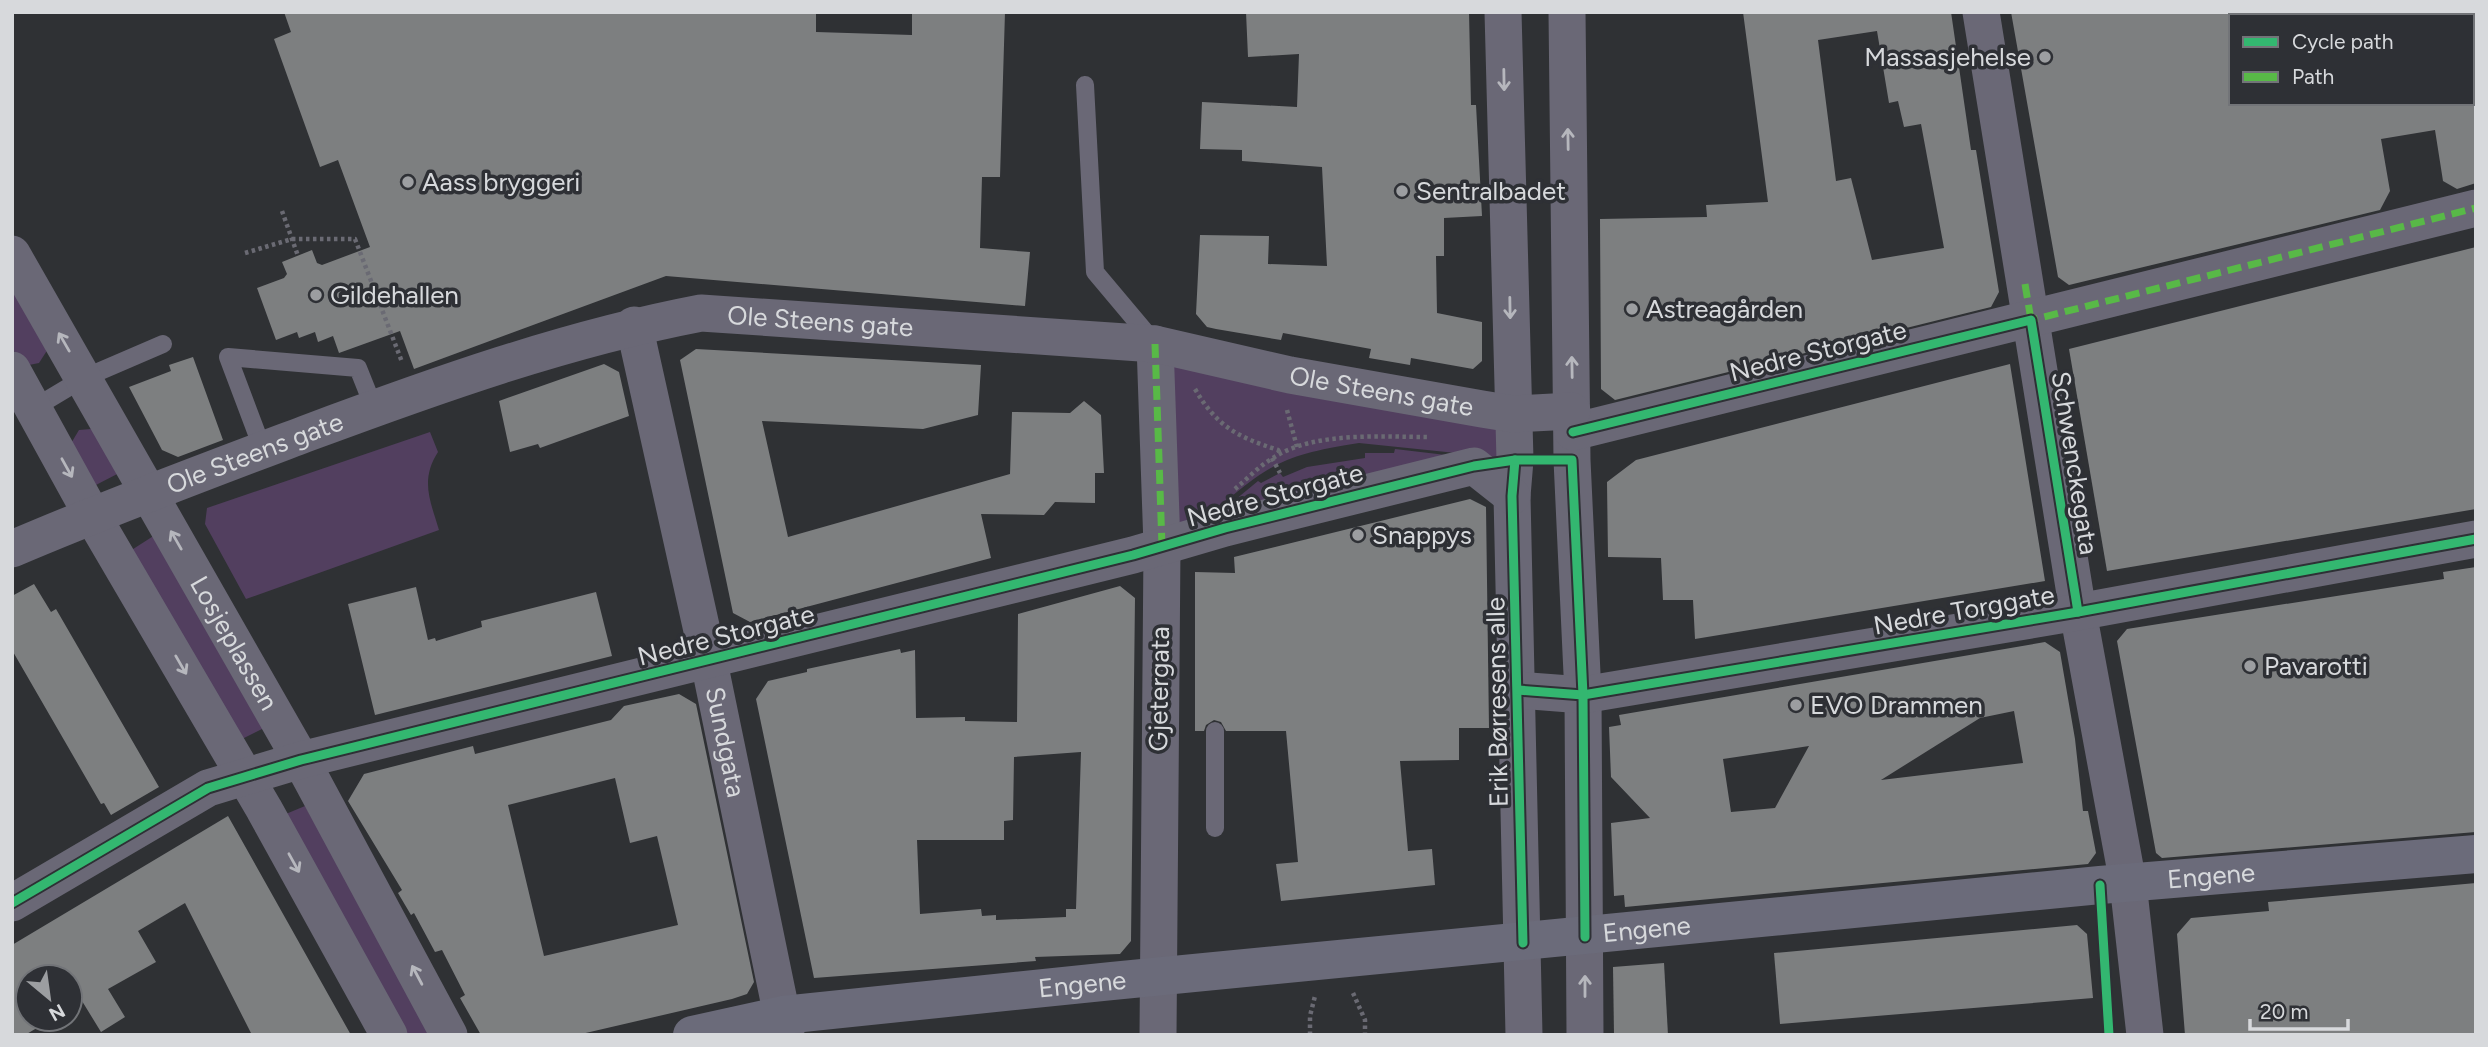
<svg xmlns="http://www.w3.org/2000/svg" width="2488" height="1047" viewBox="0 0 2488 1047" font-family="Figtree,sans-serif">
<style>
.green{fill:#523f5f;fill-rule:evenodd}
.building{fill:#7d7f80;fill-rule:evenodd}
.lines{fill:none;stroke-linecap:round;stroke-linejoin:round}
.path{stroke:#6a6a73;stroke-width:4.5;stroke-dasharray:3.5 3.5;stroke-linecap:butt}
.lane{stroke:#6a6876;stroke-width:18}
.street{stroke:#6a6876;stroke-width:37}
.secondary{stroke:#6b6b7a;stroke-width:38}
.quiet{stroke:#58b947;stroke-width:7;stroke-dasharray:14 7;stroke-linecap:butt}
.cycleway-casing{stroke:#2e3035;stroke-width:13}
.cycleway{stroke:#33b770;stroke-width:9}
.oneway{stroke:#b6b7bd}
.poi-dot{fill:#9c9ea1;stroke:#2e3035;stroke-width:2.5}
.labels{text-anchor:middle;stroke-width:7;stroke-linejoin:round;paint-order:stroke}
.poi-label{font-size:26px;fill:#d7d9dc;stroke:#2e3035;text-anchor:start}
.street-label{font-size:26px;fill:#d7d9dc;stroke:#2e3035}
</style>
<rect width="100%" height="100%" fill="#2f3134"/>
<g class="green">
<polygon points="12,282 48,349 39,363 29,365 18,357 12,348"/>
<path d="M1155 344 1513 414 1515 460 1491 458 1162 546ZM1359 443 1456 453 1446 455 1395 449 1394 453H1365V458L1307 467 1283 477 1280 473 1261 483 1258 481 1218 514H1211C1269 464 1282 455 1359 443Z"/>
<polygon points="91,429 97,431 121,472 94,486 70,445 79,430"/>
<path d="M430 432 438 452C420 480 430 500 439 530L246 599 205 524 207 508Z"/>
<polygon points="155,535 264,728 240,740 130,551"/>
<polygon points="305,806 434,1035 403,1035 281,816"/>
</g>
<g class="building">
<polygon points="284,12 816,12 816,32 912,35 912,12 1005,12 1000,177 982,177 980,248 1030,252 1025,306 666,276 414,369 400,331 339,353 333,336 318,342 315,332 299,338 297,332 276,340 257,288 284,278 287,274 282,262 312,250 317,263 322,265 370,247 338,160 320,167 274,39 291,32"/>
<polygon points="1246,12 1469,12 1471,105 1476,105 1482,216 1444,218 1444,256 1436,256 1437,313 1482,322 1482,361 1473,369 1411,358 1410,365 1369,358 1371,349 1283,333 1281,340 1216,329 1207,327 1196,314 1200,235 1269,236 1268,264 1327,266 1322,167 1242,161 1242,150 1200,149 1202,102 1297,107 1299,54 1248,57"/>
<path d="M1743 12H1951L1971 150H1976L1999 292 1991 307 1615 400 1601 389 1600 219 1707 217 1706 205 1768 202ZM1877 31 1889 103 1898 101 1904 127 1921 124 1944 248 1872 260 1851 178 1836 181 1818 40Z"/>
<polygon points="2011,12 2231,12 2231,103 2476,103 2476,183 2457,189 2443,181 2435,130 2381,139 2390,191 2380,210 2069,285 2058,277"/>
<polygon points="2476,247 2476,509 2107,571 2069,349"/>
<polygon points="696,349 981,365 978,415 923,429 762,421 788,537 1010,474 1012,412 1070,413 1084,401 1101,415 1104,473 1095,473 1095,503 1055,502 1044,515 981,514 991,558 750,622 733,613 680,360"/>
<polygon points="193,357 223,440 178,457 162,450 129,387 171,371 169,365"/>
<polygon points="604,364 619,372 629,416 540,448 538,444 510,452 499,401"/>
<polygon points="2010,364 2045,581 1695,639 1693,600 1663,600 1661,558 1608,557 1607,482 1636,460"/>
<polygon points="1470,499 1486,507 1489,728 1459,728 1459,760 1400,761 1408,851 1432,849 1435,885 1281,901 1276,864 1298,862 1286,731 1226,731 1221,722 1214,720 1206,725 1204,731 1195,731 1195,572 1235,573 1234,557"/>
<polygon points="2476,567 2476,832 2162,858 2156,853 2117,641 2127,629 2444,579 2443,572"/>
<polygon points="34,584 51,612 56,609 159,787 111,815 104,803 101,804 12,650 12,596"/>
<path d="M1120 586 1135 598 1131 941 1120 954 1035 957 1036 961 814 978 756 699 768 681 807 672V669L900 649 901 653 915 650 916 718 965 717V721L1017 722 1018 614ZM1081 752 1076 909H1066V917L996 920V915L982 916 981 909 920 914 917 840H1004V821L1013 820 1014 757Z"/>
<polygon points="416,587 428,640 435,638 436,641 482,627 481,621 596,592 612,656 375,715 348,604"/>
<path d="M2045 642 2060 652 2075 739 2083 811H2088L2096 853 2088 864 1625 907 1624 895 1614 896 1611 823 1650 818 1611 777 1609 727 1621 725 1619 715ZM2014 711 2023 763 1881 780 1980 718ZM1809 746 1775 808 1731 812 1723 759Z"/>
<path d="M679 694 696 704 754 982 747 994 732 999 577 1035H481L460 998 465 995 442 950 435 952 414 913 411 915 398 893 402 890 348 801 364 774 473 746 475 754 611 720 624 706ZM615 778 630 843 657 836 678 925 544 956 508 805Z"/>
<polygon points="228,816 351,1035 252,1035 185,903 138,931 156,962 108,989 125,1017 101,1032 82,1001 70,1008 70,977 28,977 28,1019 52,1019 25,1035 12,1035 12,945"/>
<polygon points="2476,883 2476,1035 2185,1035 2177,934 2191,918 2269,911 2268,902"/>
<polygon points="2077,925 2087,934 2093,998 1780,1024 1774,953"/>
<polygon points="1664,963 1668,1035 1614,1035 1613,967"/>
</g>
<g class="lines">
<g class="path">
<polyline points="282,211 298,256"/>
<polyline points="245,253 292,239 355,239 402,362"/>
<path d="M1195 389C1217 427 1238 437 1278 450L1280 453"/>
<polyline points="1287,410 1297,447"/>
<polyline points="1272,458 1280,473"/>
<path d="M1235 489C1247 479 1259 466 1273 458 1314 431 1382 437 1429 437"/>
<polyline points="1353,993 1365,1020 1365,1035"/>
<polyline points="1310,1035 1310,1016 1315,996"/>
</g>
<g class="lane">
<polyline points="1085,85 1095,272 1153,341"/>
<polyline points="34,408 84,378 163,344"/>
<polyline points="263,450 228,357 358,368 374,408"/>
<polyline points="1215,828 1215,731"/>
</g>
<g class="street">
<polyline points="1503,12 1515,460 1512,496 1524,1035"/>
<polyline points="1567,12 1572,460 1583,695 1585,1035"/>
<polyline points="1981,12 2078,612 2128,883 2145,1035"/>
<path id="s1" d="M12 254 301 760 449 1035"/>
<path id="s2" d="M634 325 709 662 786 1035"/>
<polyline points="1155,344 1162,546 1158,1035"/>
<polyline points="12,370 93,517 264,809 389,1035"/>
<polyline points="1573,432 2476,208"/>
<path id="s3" d="M12 549C108 508 207 471 305 434 434 386 565 339 701 313L1155 344 1290 375 1482 409 1513 414 1572 411"/>
<polyline points="1518,690 1583,695 2078,612 2476,539"/>
<polyline points="12,903 208,788 301,760 1133,555 1225,528 1474,466 1512,496"/>
</g>
<path class="secondary" id="s4" d="M692 1035 783 1015 1112 981 2100 885 2476 854"/>
<g class="quiet">
<polyline points="2025,284 2032,326"/>
<polyline points="2024,322 2476,208"/>
<polyline points="1155,344 1162,546"/>
</g>
<defs>
<g id="cycleway">
<polyline points="1573,432 2031,320 2078,612"/>
<polyline points="1515,460 1512,496 1523,943"/>
<polyline points="1518,690 1583,695 2078,612 2476,539"/>
<polyline points="2100,885 2109,1035"/>
<polyline points="12,903 208,788 301,760 1133,555 1225,528 1474,466 1515,460 1572,460 1583,695 1585,937"/>
</g>
</defs>
<use href="#cycleway" class="cycleway-casing"/>
<use href="#cycleway" class="cycleway"/>
</g>
<defs><path id="oneway-shaft" d="M-6 0H5M1.5-3L5.5 0L1.5 3" fill="none" stroke-width="1.6" stroke-linecap="round" stroke-linejoin="round" transform="scale(1.75)"/></defs>
<g class="oneway">
<use href="#oneway-shaft" transform="translate(1504 80) rotate(89)"/>
<use href="#oneway-shaft" transform="translate(1568 139) rotate(-91)"/>
<use href="#oneway-shaft" transform="translate(1510 308) rotate(89)"/>
<use href="#oneway-shaft" transform="translate(64 342) rotate(-120)"/>
<use href="#oneway-shaft" transform="translate(1572 367) rotate(-91)"/>
<use href="#oneway-shaft" transform="translate(67 468) rotate(61)"/>
<use href="#oneway-shaft" transform="translate(176 540) rotate(-120)"/>
<use href="#oneway-shaft" transform="translate(181 665) rotate(60)"/>
<use href="#oneway-shaft" transform="translate(294 863) rotate(61)"/>
<use href="#oneway-shaft" transform="translate(417 975) rotate(-118)"/>
<use href="#oneway-shaft" transform="translate(1585 986) rotate(-90)"/>
</g>
<g class="poi-dot">
<circle cx="2045" cy="57" r="7"/>
<circle cx="408" cy="182" r="7"/>
<circle cx="1402" cy="191" r="7"/>
<circle cx="316" cy="295" r="7"/>
<circle cx="1632" cy="309" r="7"/>
<circle cx="1358" cy="535" r="7"/>
<circle cx="2250" cy="666" r="7"/>
<circle cx="1796" cy="705" r="7"/>
</g>
<g class="labels">
<g class="poi-label">
<text x="2031" y="66" text-anchor="end">Massasjehelse</text>
<text x="422" y="191">Aass bryggeri</text>
<text x="1416" y="200">Sentralbadet</text>
<text x="330" y="304">Gildehallen</text>
<text x="1646" y="318">Astreagården</text>
<text x="1372" y="544">Snappys</text>
<text x="2264" y="675">Pavarotti</text>
<text x="1810" y="714">EVO Drammen</text>
</g>
<g class="street-label">
<text dy="9" stroke="none"><textPath href="#s3" startOffset="849">Ole Steens gate</textPath></text>
<text transform="translate(1818 351) rotate(-14)" y="9">Nedre Storgate</text>
<text dy="9" stroke="none"><textPath href="#s3" startOffset="1416">Ole Steens gate</textPath></text>
<text dy="9" stroke="none"><textPath href="#s3" startOffset="261">Ole Steens gate</textPath></text>
<text transform="translate(2075 463) rotate(81)" y="9">Schwenckegata</text>
<text transform="translate(1275 495) rotate(-15)" y="9">Nedre Storgate</text>
<text transform="translate(1964 610) rotate(-10)" y="9">Nedre Torggate</text>
<text transform="translate(726 635) rotate(-14)" y="9">Nedre Storgate</text>
<text dy="9" stroke="none"><textPath href="#s1" startOffset="448">Losjeplassen</textPath></text>
<text transform="translate(1159 689) rotate(-89)" y="9">Gjetergata</text>
<text transform="translate(1497 702) rotate(-91)" y="9">Erik Børresens alle</text>
<text dy="9" stroke="none"><textPath href="#s2" startOffset="427">Sundgata</textPath></text>
<text dy="9" stroke="none"><textPath href="#s4" startOffset="1528">Engene</textPath></text>
<text dy="9" stroke="none"><textPath href="#s4" startOffset="961">Engene</textPath></text>
<text dy="9" stroke="none"><textPath href="#s4" startOffset="394">Engene</textPath></text>
</g>
</g>
<rect width="2488" height="1047" fill="none" stroke="#d7d9dc" stroke-width="28"/>
<rect x="2229" y="14" width="245" height="91" fill="#2e3035" stroke="#727478" stroke-width="2"/>
<rect x="2243" y="37" width="35" height="10" fill="#33b770" stroke="#727478" stroke-width="2"/>
<text x="2292" y="49" font-size="21" fill="#d7d9dc">Cycle path</text>
<rect x="2243" y="72" width="35" height="10" fill="#58b947" stroke="#727478" stroke-width="2"/>
<text x="2292" y="84" font-size="21" fill="#d7d9dc">Path</text>
<g transform="translate(49 998) rotate(151)"><circle r="33" fill="#2e3035" stroke="#727478" stroke-width="2"/>
<path d="M0-5L12 26L0 18L-12 26Z" fill="#9c9ea1"/>
<text y="-10" font-size="19" font-weight="bold" text-anchor="middle" fill="#d7d9dc">N</text>
</g>
<path d="M2250 1019v10h98v-10" fill="none" stroke="#d7d9dc" stroke-width="3.5"/>
<text x="2260" y="1019" font-size="21" fill="#d7d9dc" stroke="#2e3035" stroke-width="5" paint-order="stroke">20 m</text>
</svg>
